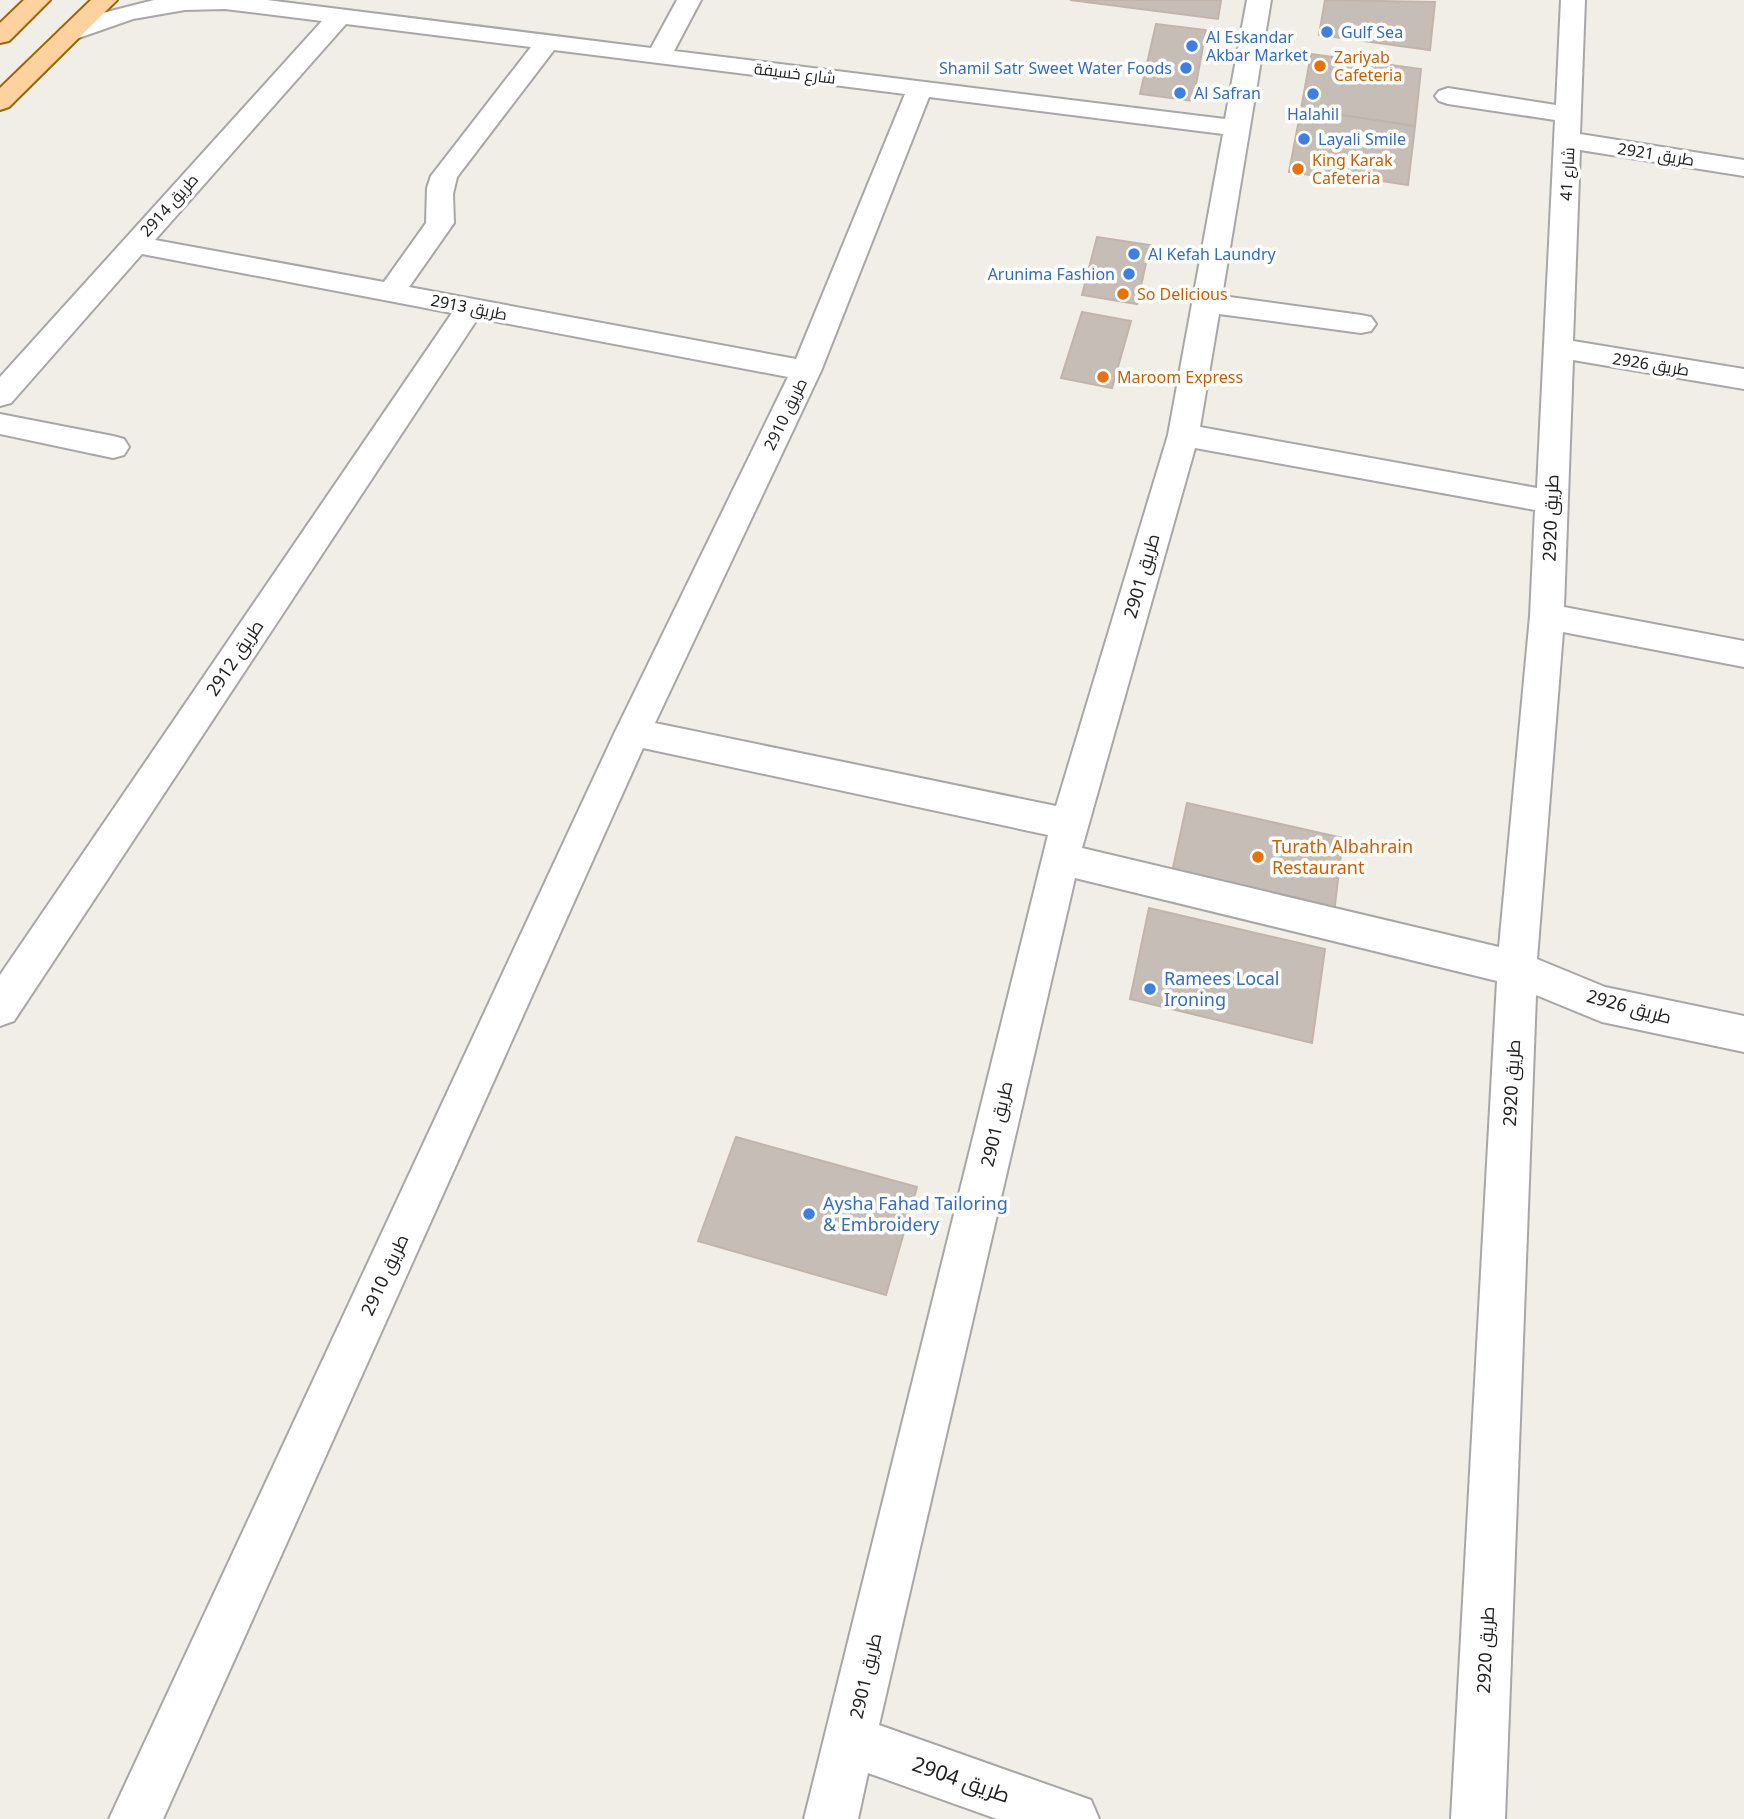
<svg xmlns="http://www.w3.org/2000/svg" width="1744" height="1819" viewBox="0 0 1744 1819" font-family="'Noto Sans',Cairo,sans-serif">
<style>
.building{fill:#c6bdb6;stroke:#c3b4a9;stroke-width:2}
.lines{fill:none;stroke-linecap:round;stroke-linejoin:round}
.minor-casing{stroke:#a7a7a7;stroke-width:4}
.major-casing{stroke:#9d6400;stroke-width:4}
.minor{fill:#fff;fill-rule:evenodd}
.major{fill:#fed29f;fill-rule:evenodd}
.shop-dot{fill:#3f7fe0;stroke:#fff;stroke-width:2.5}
.food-dot{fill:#e8710a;stroke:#fff;stroke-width:2.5}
.labels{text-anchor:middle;stroke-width:7;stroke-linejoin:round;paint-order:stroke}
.far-shop-label{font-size:16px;fill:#366cbe;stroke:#fff;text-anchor:start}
.far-food-label{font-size:16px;fill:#c56008;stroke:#fff;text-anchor:start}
.far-street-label{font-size:16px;fill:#202020;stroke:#fff}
.street-label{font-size:18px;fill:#202020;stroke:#fff}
.food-label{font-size:18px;fill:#c56008;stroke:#fff;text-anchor:start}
.shop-label{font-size:18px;fill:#366cbe;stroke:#fff;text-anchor:start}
.near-street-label{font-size:21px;fill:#202020;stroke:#fff}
</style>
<rect width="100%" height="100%" fill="#f1ede7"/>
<g class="building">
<polygon points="1070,0 1221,0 1218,19"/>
<polygon points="1325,0 1435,2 1430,50 1319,35"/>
<polygon points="1156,24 1206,30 1193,101 1140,94"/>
<polygon points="1311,54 1421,69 1415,126 1301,109"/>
<polygon points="1301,109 1415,126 1408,185 1325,172 1324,177 1289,172"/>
<polygon points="1097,237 1150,245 1137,304 1082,295"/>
<polygon points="1082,312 1131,321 1112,388 1061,378"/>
<polygon points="1187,803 1343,838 1334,913 1171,877"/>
<polygon points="1149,908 1325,949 1312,1043 1130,999"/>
<polygon points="736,1137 917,1187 886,1295 698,1241"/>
</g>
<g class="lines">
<defs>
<g id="minor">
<path d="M154 0H267L651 48 677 0H701L674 51 1225 119 1247 0H1271L1222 296 1361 315 1371 317 1376 324 1371 331 1361 333 1219 314 1200 427 1537 488 1555 120 1448 104 1439 101 1435 96 1439 91 1448 88 1556 105 1561 0H1585L1580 134 1744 160V176L1580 150 1573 341 1744 369V389L1573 360 1564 607 1744 641V667L1563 632 1537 959 1605 987 1744 1016V1052L1602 1022 1536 995 1505 1819H1451L1497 981 1075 878 879 1725 1091 1800 1099 1819H997L868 1773 858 1819H804L1048 835 643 748 163 1819H109L615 732 788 377 478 318 14 1021 0 1026V975L452 313 142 254 11 403 0 406V377L322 21 225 9 185 10 133 19 70 41 61 39 58 34 61 29 99 14ZM346 24 531 47 431 176 427 188 426 223 384 282 155 240ZM554 50 905 94 796 359 409 287 454 223 453 194 457 177ZM929 97 1223 134 1168 435 1056 806 655 723 821 371ZM1195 448 1535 510 1530 616 1499 947 1082 848Z"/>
<polygon points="0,414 113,436 124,439 129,447 124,455 113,458 0,434"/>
</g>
<g id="major">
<polygon points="24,0 50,0 9,41 0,43 0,23"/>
<polygon points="91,0 117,0 9,107 0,110 0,88"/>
</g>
</defs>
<use href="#minor" class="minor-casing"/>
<use href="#major" class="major-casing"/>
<use href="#minor" class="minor"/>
<use href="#major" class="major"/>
</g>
<g class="shop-dot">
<circle cx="1327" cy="32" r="7"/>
<circle cx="1192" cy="46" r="7"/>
<circle cx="1186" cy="68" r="7"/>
<circle cx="1180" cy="93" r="7"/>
<circle cx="1313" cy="94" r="7"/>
<circle cx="1304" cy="139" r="7"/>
<circle cx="1134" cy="254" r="7"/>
<circle cx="1129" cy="274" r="7"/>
<circle cx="1150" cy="989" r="7"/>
<circle cx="809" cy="1214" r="7"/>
</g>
<g class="food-dot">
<circle cx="1320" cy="66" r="7"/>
<circle cx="1298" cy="169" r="7"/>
<circle cx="1123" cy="294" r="7"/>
<circle cx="1103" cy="377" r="7"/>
<circle cx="1258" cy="857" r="7"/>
</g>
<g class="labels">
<g class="far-shop-label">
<text x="1341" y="38">Gulf Sea</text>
<text x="1206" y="43">Al Eskandar<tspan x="1206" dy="18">Akbar Market</tspan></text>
<text x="1172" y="74" text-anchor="end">Shamil Satr Sweet Water Foods</text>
<text x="1194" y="99">Al Safran</text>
<text x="1313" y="120" text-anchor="middle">Halahil</text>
<text x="1318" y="145">Layali Smile</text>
<text x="1148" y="260">Al Kefah Laundry</text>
<text x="1115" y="280" text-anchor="end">Arunima Fashion</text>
</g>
<g class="far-food-label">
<text x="1334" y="63">Zariyab<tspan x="1334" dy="18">Cafeteria</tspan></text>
<text x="1312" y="166">King Karak<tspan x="1312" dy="18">Cafeteria</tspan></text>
<text x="1137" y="300">So Delicious</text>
<text x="1117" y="383">Maroom Express</text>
</g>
<g class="far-street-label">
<text transform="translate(795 73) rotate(7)" y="6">شارع خسيفة</text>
<text transform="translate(1656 154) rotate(9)" y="6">طريق 2921</text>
<text transform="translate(1567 174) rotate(-87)" y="6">شارع 41</text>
<text transform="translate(169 205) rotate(-48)" y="6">طريق 2914</text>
<text transform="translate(469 307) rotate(11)" y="6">طريق 2913</text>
<text transform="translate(1651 364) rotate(9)" y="6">طريق 2926</text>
<text transform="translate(785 414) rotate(-64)" y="6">طريق 2910</text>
</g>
<g class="street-label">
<text transform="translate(1551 518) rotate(-88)" y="6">طريق 2920</text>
<text transform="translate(1142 576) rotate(-74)" y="6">طريق 2901</text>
<text transform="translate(235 658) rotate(-56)" y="6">طريق 2912</text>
<text transform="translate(1629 1007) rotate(15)" y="6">طريق 2926</text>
<text transform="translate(1512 1083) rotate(-87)" y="6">طريق 2920</text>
<text transform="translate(997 1124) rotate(-77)" y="6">طريق 2901</text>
<text transform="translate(385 1275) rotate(-65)" y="6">طريق 2910</text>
<text transform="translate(1486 1650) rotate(-87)" y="6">طريق 2920</text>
<text transform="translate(866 1676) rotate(-77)" y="6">طريق 2901</text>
</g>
<g class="food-label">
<text x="1272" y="853">Turath Albahrain<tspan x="1272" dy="21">Restaurant</tspan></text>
</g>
<g class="shop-label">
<text x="1164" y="985">Ramees Local<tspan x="1164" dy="21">Ironing</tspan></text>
<text x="823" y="1210">Aysha Fahad Tailoring<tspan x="823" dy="21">&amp; Embroidery</tspan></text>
</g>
<g class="near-street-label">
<text transform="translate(961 1780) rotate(19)" y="7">طريق 2904</text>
</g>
</g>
</svg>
